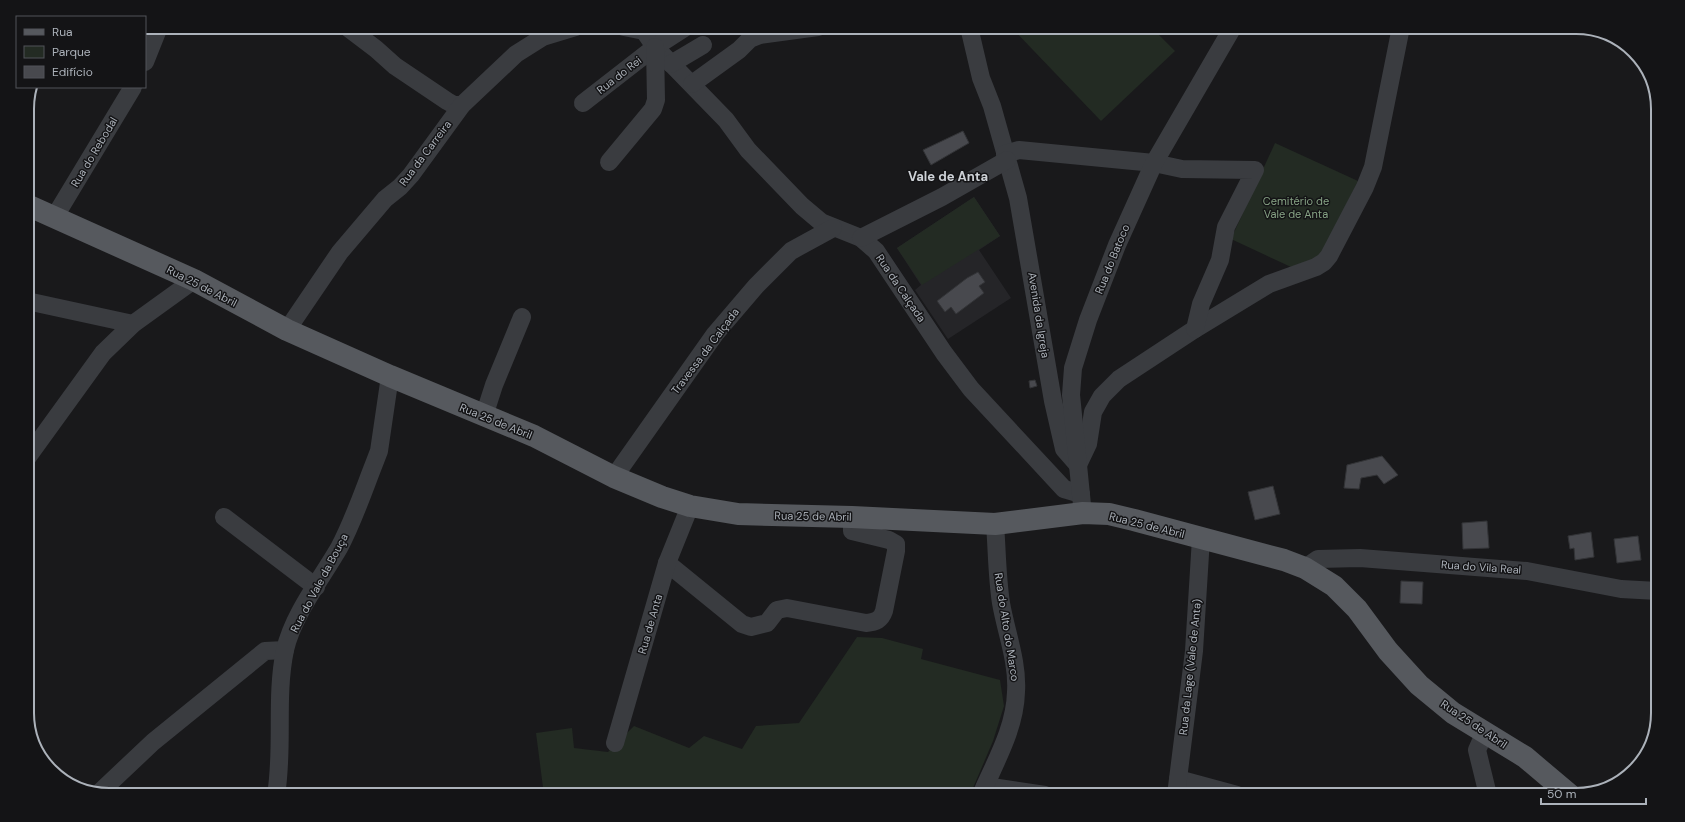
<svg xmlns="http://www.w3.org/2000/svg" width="1685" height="822" viewBox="0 0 1685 822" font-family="'DM Sans',sans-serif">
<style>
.built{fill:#252528}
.green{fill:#232b23}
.building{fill:#48494e;stroke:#333437}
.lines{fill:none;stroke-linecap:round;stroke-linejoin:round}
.minor{stroke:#3a3c40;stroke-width:18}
.major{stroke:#56595e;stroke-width:22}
.labels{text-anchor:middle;stroke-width:3;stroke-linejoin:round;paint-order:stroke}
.street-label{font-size:11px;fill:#acb2ba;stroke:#141416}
.park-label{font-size:11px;fill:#87a385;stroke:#141416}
.quarter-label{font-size:13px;font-weight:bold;fill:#cdd1d6;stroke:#141416}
.rim{fill:none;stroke:#acb2ba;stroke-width:2}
</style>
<rect width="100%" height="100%" fill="#19191b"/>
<polygon class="built" points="974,197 1000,236 979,250 1011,298 948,339 915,290 921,285 897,248"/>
<g class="green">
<polygon points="1011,27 1151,27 1175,51 1101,121"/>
<polygon points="1275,143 1358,181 1321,255 1308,264 1291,267 1231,239"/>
<polygon points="974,197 1000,236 922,285 897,248"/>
<polygon points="857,637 882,638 923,649 921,659 1000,680 1004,706 993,741 970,795 544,795 536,733 572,728 574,748 608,752 634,726 689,748 704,736 742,749 756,726 799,723"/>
</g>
<g class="building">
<polygon points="963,131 969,143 931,165 923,150"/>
<polygon points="978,272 985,282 979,286 984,293 956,314 951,307 945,312 937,301 967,278"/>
<polygon points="1035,380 1037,386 1030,388 1029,381"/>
<polygon points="1382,456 1398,475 1384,484 1377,475 1361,478 1359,489 1344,488 1347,465"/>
<polygon points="1273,486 1280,514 1255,520 1248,492"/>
<polygon points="1487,521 1489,548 1463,549 1462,523"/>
<polygon points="1591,532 1594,557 1575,560 1574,548 1570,549 1568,536"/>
<polygon points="1638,536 1641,560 1617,563 1614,539"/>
<polygon points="1401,581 1423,582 1422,604 1400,603"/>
</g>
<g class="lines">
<g class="minor">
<polyline points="347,27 376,49 395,66 447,101 454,105 462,105"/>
<polyline points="624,27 644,31"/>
<polyline points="643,27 644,31 655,47 726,120 748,150 802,206 821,222 861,238 876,251 944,353 971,389 1064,489 1081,494"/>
<polyline points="969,27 981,78 992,106 1018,198 1053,401 1064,449 1078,465 1088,444 1093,412 1102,396 1119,379 1195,329 1269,284 1316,267 1324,262 1329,256 1365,187 1373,167 1401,27"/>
<polyline points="145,62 159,27"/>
<polyline points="671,64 703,45"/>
<polyline points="692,84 739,50 750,39 760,35 818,27"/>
<polyline points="583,103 655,47 686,27"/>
<polyline points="1005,154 1019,150 1154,163 1182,169 1255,170 1226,227 1220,260 1201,304 1195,329"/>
<polyline points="609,162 653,109 656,100 655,47"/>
<polyline points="54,218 133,87"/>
<polyline points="861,238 942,197 1007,160"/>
<polyline points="27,301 133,324"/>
<polyline points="287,330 340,252 385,199 400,187 411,175 462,105 516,54 543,37 576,27"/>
<polyline points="484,416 494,385 522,317"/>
<polyline points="27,458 103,353 133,324 194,280"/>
<polyline points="614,477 715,334 756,286 791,251 833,228"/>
<polyline points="1082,505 1071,395 1073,368 1088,320 1117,245 1154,163 1233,27"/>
<polyline points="224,517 316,587"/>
<path d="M667 563 742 624 751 627 767 623 777 610 787 608 866 623C876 622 881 620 884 611L896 551V544L889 540 852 531V517"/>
<polyline points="1305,568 1318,559 1360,558 1527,571 1621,589 1658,591"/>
<polyline points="1485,732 1477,750 1488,795"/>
<polyline points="615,743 667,563 690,506"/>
<polyline points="1178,779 1237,795"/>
<polyline points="985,786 1045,795"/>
<polyline points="99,793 153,742 265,651 285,650"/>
<path d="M276 795C284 747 275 698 285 650 293 615 321 579 339 548 353 522 363 492 374 464L379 451 390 376"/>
<path d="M981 795C995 762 1015 729 1016 692 1018 662 1006 632 1001 603 997 577 997 550 995 524"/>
<polyline points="1176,795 1194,651 1201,538"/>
</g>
<polyline class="major" points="27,205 194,280 287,330 390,376 534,436 614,477 662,497 690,506 738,514 852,517 995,524 1083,513 1109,514 1134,520 1284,560 1305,568 1334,586 1357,609 1388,651 1419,685 1453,713 1525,757 1570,795"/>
</g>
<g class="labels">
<g class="street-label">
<text transform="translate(619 75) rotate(-38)" y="4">Rua do Rei</text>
<text transform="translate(94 152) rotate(-59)" y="4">Rua do Rebodal</text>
<text transform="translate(425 153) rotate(-53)" y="4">Rua da Carreira</text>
<text transform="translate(1112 259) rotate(-68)" y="4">Rua do Batoco</text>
<text transform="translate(202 286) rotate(27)" y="4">Rua 25 de Abril</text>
<text transform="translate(901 288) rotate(56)" y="4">Rua da Calçada</text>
<text transform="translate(1039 315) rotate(81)" y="4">Avenida da Igreja</text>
<text transform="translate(705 351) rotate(-53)" y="4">Travessa da Calçada</text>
<text transform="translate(496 421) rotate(22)" y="4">Rua 25 de Abril</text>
<text transform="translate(813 516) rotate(1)" y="4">Rua 25 de Abril</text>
<text transform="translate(1147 525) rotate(14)" y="4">Rua 25 de Abril</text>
<text transform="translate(1481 567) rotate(4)" y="4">Rua do Vila Real</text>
<text transform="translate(319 583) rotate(-62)" y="4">Rua do Vale da Bouça</text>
<text transform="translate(650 624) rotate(-74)" y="4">Rua de Anta</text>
<text transform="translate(1007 627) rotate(81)" y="4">Rua do Alto do Marco</text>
<text transform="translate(1190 667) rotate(-84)" y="4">Rua da Lage (Vale de Anta)</text>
<text transform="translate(1474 724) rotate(34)" y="4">Rua 25 de Abril</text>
</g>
<g class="park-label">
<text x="1296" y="205">Cemitério de<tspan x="1296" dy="13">Vale de Anta</tspan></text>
</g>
<g class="quarter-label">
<text x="948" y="181">Vale de Anta</text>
</g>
</g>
<path d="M0 0H1685V822H0ZM109 34H1576A75 75 0 0 1 1651 109V713A75 75 0 0 1 1576 788H109A75 75 0 0 1 34 713V109A75 75 0 0 1 109 34Z" fill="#141416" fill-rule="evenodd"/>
<path class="rim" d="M109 34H1576A75 75 0 0 1 1651 109V713A75 75 0 0 1 1576 788H109A75 75 0 0 1 34 713V109A75 75 0 0 1 109 34Z"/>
<rect x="16" y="16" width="130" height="72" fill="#141416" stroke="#515358"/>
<rect x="24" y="29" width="20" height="6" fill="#56595e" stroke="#515358"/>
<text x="52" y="36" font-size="12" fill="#acb2ba">Rua</text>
<rect x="24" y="46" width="20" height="12" fill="#232b23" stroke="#515358"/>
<text x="52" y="56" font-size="12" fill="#acb2ba">Parque</text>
<rect x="24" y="66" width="20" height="12" fill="#48494e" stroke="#515358"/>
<text x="52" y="76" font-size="12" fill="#acb2ba">Edifício</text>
<path d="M1541 798v6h105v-6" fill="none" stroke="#acb2ba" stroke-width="2"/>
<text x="1547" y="798" font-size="12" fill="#acb2ba" stroke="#141416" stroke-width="3" paint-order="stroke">50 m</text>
</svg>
